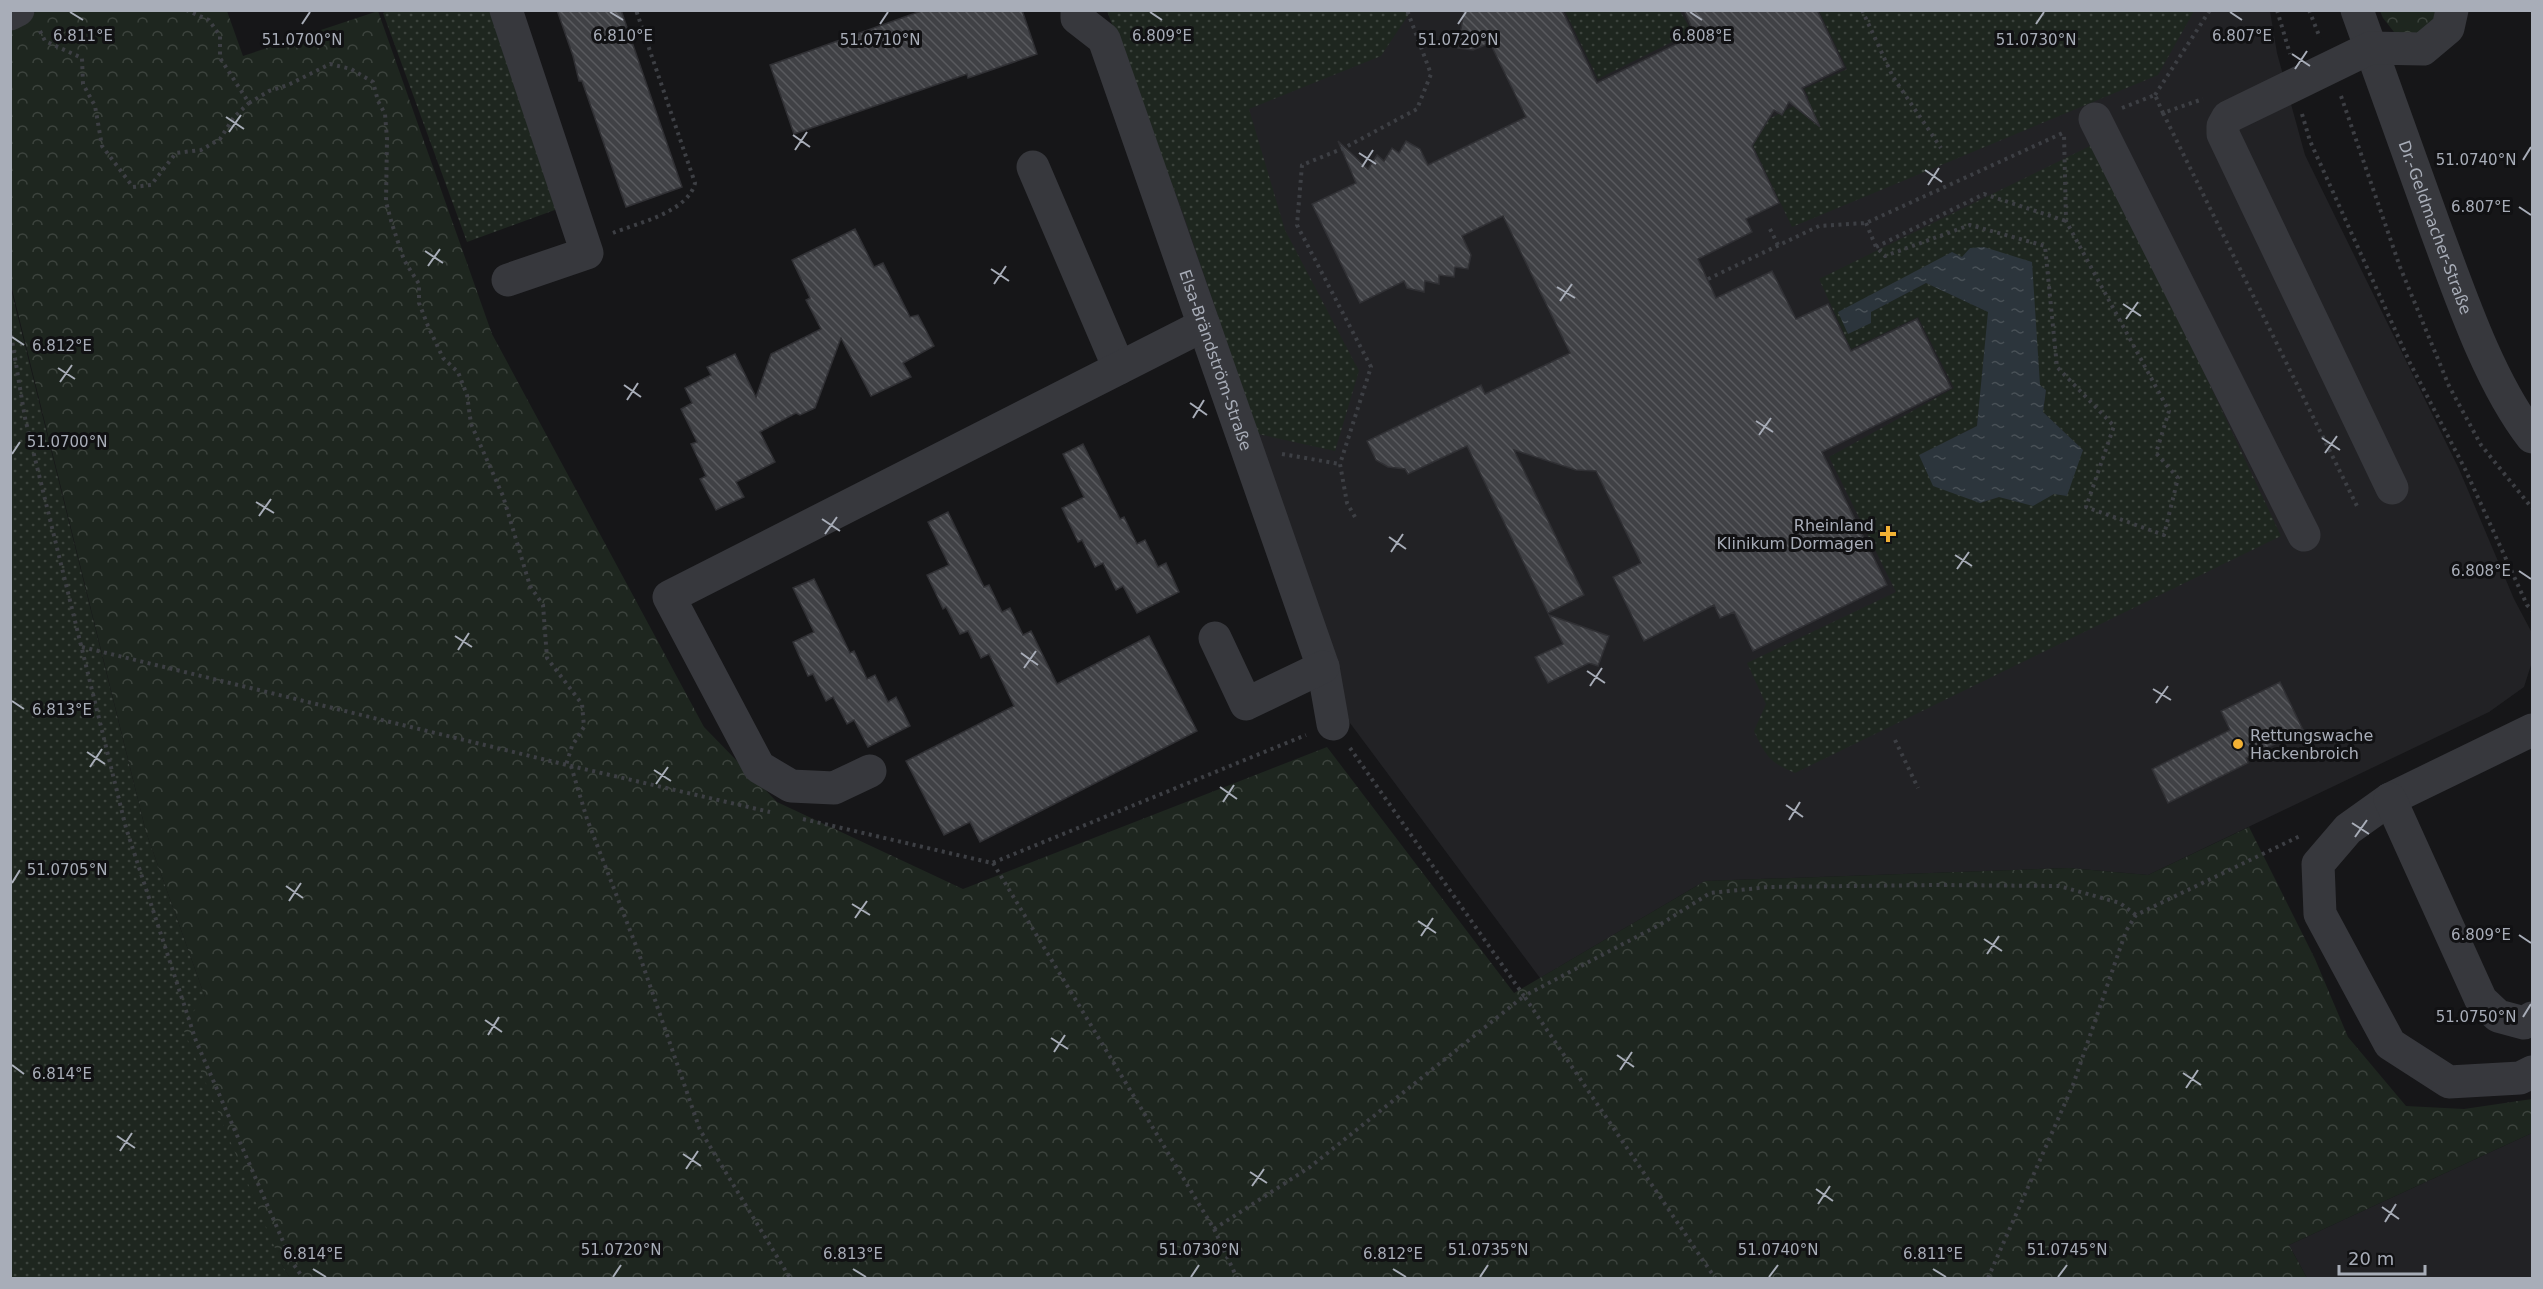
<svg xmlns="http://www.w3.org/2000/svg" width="2543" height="1289" viewBox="0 0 2543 1289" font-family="'DejaVu Sans',sans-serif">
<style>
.built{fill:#222225}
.grass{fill:url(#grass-dots);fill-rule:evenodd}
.forest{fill:url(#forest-crowns)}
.water{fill:url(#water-ripples)}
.building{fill:url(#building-back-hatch);stroke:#303034;stroke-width:1.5}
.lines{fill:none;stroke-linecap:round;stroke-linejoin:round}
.path{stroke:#3d3f44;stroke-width:4;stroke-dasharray:3 4.5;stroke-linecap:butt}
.minor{stroke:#37383d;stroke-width:33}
.ticks{fill:none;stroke:#a8adb8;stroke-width:2}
.poi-dot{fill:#f2b134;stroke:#111113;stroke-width:2}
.labels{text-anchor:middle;stroke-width:6;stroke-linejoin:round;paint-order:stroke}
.street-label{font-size:16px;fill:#a8adb8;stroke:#111113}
.poi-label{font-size:16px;fill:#a8adb8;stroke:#111113;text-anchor:end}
.ticks-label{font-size:15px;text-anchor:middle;fill:#a8adb8;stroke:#111113;stroke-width:6;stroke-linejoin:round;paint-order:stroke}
</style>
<defs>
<pattern id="grass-dots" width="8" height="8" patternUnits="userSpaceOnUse" patternTransform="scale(1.5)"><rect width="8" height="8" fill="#1e261f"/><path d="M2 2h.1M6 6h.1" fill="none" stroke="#3c433d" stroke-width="1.8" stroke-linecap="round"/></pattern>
<pattern id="forest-crowns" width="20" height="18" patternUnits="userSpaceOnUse" patternTransform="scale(1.5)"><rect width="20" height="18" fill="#1e261f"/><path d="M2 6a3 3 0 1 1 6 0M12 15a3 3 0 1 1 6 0" fill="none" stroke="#3c433d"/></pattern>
<pattern id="water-ripples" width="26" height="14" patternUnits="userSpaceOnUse" patternTransform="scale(1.5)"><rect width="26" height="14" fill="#2c353c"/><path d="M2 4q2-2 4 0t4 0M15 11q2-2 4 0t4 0" fill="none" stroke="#485056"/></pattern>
<pattern id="building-back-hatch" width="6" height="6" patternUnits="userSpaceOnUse" patternTransform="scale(1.5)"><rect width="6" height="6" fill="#404145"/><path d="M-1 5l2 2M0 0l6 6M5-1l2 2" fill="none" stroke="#595a5e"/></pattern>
</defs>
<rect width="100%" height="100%" fill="#161618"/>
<g class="built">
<polygon points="1163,10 2270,11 2277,53 2305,155 2459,469 2514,599 2532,633 2532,662 2524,687 2489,712 2148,875 2069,868 1705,881 1540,978 1350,723 1266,464 1115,34"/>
<polygon points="2532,1133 2532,1278 2307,1278 2289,1245"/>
</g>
<g class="grass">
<polygon points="389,10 495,11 563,207 467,242 383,13"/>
<polygon points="1107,11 1411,11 1381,56 1249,109 1285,230 1359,371 1335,451 1258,434 1184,216"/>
<polygon points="1565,11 1680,11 1692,32 1598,79"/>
<polygon points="1819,11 2194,11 2158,75 1792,227 1746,131 1809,98 1804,89 1847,69"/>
<path d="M2096 143 2281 536 1795 773C1770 763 1765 755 1754 731L1766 704 1747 663 1896 592 1829 457 1954 388 1918 317 1851 349 1819 279ZM1966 255 2040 385 2046 390 2043 412 2083 450 2054 494 2033 505 1999 497 1980 503 1920 455 1977 426 1989 312 1926 283 1871 312Z"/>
<polygon points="10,285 146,832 205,997 282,1265 290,1278 11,1278"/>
</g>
<g class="forest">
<polygon points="38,11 227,11 243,56 378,11 492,334 704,727 777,802 963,889 1327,747 1514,993 1705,881 2069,868 2148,875 2249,827 2315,959 2348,1037 2406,1106 2464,1109 2532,1099 2532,1133 2289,1245 2307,1278 290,1278 282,1265 182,1026 205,997 146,832 11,285 10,24"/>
<path d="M2380 11H2437C2429 35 2416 35 2394 32L2383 18Z"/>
</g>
<polygon class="water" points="1984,247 2032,262 2040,385 2046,390 2043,412 2083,450 2067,496 2054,494 2033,506 1999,497 1980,503 1933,486 1919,455 1977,426 1988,312 1926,283 1871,312 1871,323 1848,334 1838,312 1952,252 1962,257 1970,248"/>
<g class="building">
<polygon points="557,10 621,10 682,187 626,207 582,81 579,81 573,56"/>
<polygon points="924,10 1022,10 1037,54 968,78 967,74 794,134 770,65"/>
<polygon points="1464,10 1562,10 1597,83 1695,35 1684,10 1817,10 1844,67 1802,88 1820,127 1789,102 1782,115 1774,110 1752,146 1779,203 1746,219 1752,232 1698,259 1716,298 1772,271 1796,319 1828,304 1851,351 1917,319 1951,388 1822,452 1887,585 1753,651 1734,612 1720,618 1714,605 1644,641 1613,577 1641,563 1596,471 1576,470 1514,450 1584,595 1548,613 1467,446 1408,474 1405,469 1388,467 1376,460 1367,441 1481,385 1485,394 1570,353 1503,216 1462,236 1471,255 1468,269 1455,267 1454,277 1439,275 1439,284 1425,281 1424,292 1407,288 1404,281 1360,303 1312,204 1356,183 1338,141 1368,169 1377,155 1384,161 1392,148 1399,153 1406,141 1420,149 1428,165 1526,117 1490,43 1473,50 1458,48"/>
<polygon points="855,229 874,267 883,263 910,317 918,315 934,346 903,363 911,377 871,396 841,338 815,408 800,415 796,413 760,432 775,462 736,482 744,497 716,510 700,479 706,476 691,444 697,442 681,409 692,403 685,388 711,375 707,367 735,354 756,397 771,354 821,329 806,300 810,298 792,260"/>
<polygon points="1083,444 1120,519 1124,517 1137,544 1145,540 1158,567 1166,563 1179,592 1137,613 1123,586 1116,590 1103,563 1095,567 1082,540 1078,542 1062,508 1084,497 1063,454"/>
<polygon points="948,512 984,587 989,585 1002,612 1010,608 1023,635 1031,631 1057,684 1149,636 1197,731 980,842 970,822 944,835 906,761 1014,706 989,654 981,658 968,631 960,634 946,607 943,609 927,575 949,565 928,522"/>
<polygon points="814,579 850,653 854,651 867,679 875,675 888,702 896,697 910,726 868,747 854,720 847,724 833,697 826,701 813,674 808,676 793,642 814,632 793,588"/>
<polygon points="1549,615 1609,636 1598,666 1589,663 1548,683 1535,657 1563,644"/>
<polygon points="2280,682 2303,730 2246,758 2248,763 2168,803 2152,769 2230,730 2221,711"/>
</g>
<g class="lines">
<g class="path">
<polyline points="186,10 209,20 220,36 220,58 249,103 269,91 288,85 330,64 351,69 373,82 378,101 385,114 387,139 386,202 392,224 404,260 419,284 419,303 428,326 443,358 458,372 467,395 471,424 503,496 530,586 543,605 547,658 582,704 584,727 572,746 566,765"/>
<polyline points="1862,10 1893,77 1941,148"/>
<polyline points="2277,10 2290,54"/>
<polyline points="2309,10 2320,38"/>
<polyline points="40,31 45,41 82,58 83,84 95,106 102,146 133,187 151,185 176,153 201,150 220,139 234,117 249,103"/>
<polyline points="2155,95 2210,10"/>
<polyline points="2341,96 2400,267 2449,386 2481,445 2532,508"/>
<polyline points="2122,108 2155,95 2163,113 2203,99"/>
<polyline points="2163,113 2357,506"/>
<polyline points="2302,114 2310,141 2410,363 2465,469 2527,605 2532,610"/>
<polyline points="1866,223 1876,247 1885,256 1970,225 2045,246 2057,367 2114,426 2086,507 2164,535 2178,478 2156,453 2169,411 2066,221 2064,133"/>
<polyline points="1770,229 1778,245"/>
<path d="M613 233C638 223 688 212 695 183L636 10"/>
<polyline points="1876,247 1984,194 2066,221"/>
<polyline points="1708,279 1819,226 1866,223 2065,132"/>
<polyline points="10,328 25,418 126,828 196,1041 292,1262 303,1278"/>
<polyline points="1282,454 1340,464"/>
<polyline points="1355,517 1347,503 1340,464 1371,367 1297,225 1302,165 1344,148 1417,109 1431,74 1407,10"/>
<polyline points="82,647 571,766 770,812"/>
<polyline points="1895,740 1918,788"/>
<polyline points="1350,748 1524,996 1661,924 1710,893 1768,887 1937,885 2059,886 2120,903 2136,915"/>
<polyline points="571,766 587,819 638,951 700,1130 790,1278"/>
<polyline points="803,819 992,863 1306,735"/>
<polyline points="993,863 1214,1229 1237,1278"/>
<polyline points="1214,1229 1310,1167 1524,996 1715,1278"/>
<polyline points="1988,1278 2073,1085 2126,931 2136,915 2300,836"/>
</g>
<g class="minor">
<polyline points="506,10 587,253 508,280"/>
<path id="s1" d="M1077 10V18L1104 39 1323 667 1333 724"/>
<path id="s2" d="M2357 10C2383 84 2410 157 2436 230 2461 297 2489 381 2532 437"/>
<polyline points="10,14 18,10"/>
<polyline points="2095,119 2304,535"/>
<polyline points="1033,167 1119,368"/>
<polyline points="2392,488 2223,134 2223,126 2228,117 2370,48 2423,49 2448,28 2452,10"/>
<polyline points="1215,638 1246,704 1323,667"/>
<polyline points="2532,730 2390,799 2348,829 2318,864 2320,914 2390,1044 2449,1082 2520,1078 2532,1072"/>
<polyline points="870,771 834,788 791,786 759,767 669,597 1204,325"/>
<polyline points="2390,799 2481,1000 2498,1016 2524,1023 2532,1018"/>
</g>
</g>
<path class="ticks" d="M70 12 83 20M610 12 623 20M1150 12 1162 20M1690 12 1702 20M2230 12 2242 20M302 24 310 12M880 24 888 12M1458 24 1466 12M2036 24 2044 12M2292 54 2310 66M2295 69 2307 51M226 117 244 129M229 132 241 115M793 135 810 147M795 150 807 132M1359 153 1376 164M2523 160 2531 147M1362 167 1373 150M1925 170 1942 182M1928 185 1939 168M2519 207 2531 215M425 251 443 263M428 266 440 249M991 269 1009 281M994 284 1006 266M1557 287 1575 298M1560 301 1572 284M2123 304 2141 316M2126 319 2138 302M12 337 24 345M58 368 75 379M60 382 72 365M624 385 641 397M627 400 638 383M1190 403 1207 415M1193 418 1204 400M1756 421 1773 432M1759 435 1771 418M2322 438 2340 450M2325 453 2337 436M12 454 20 442M256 502 274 513M259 516 271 499M822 519 840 531M825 534 837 517M1389 537 1406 549M1391 552 1403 534M1955 555 1972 566M1957 569 1969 552M2519 571 2531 579M455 636 472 647M458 650 469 633M1021 653 1038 665M1024 668 1036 651M1587 671 1605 683M1590 686 1602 668M2153 689 2171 700M12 701 24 709M2156 703 2168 686M87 752 105 764M90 767 102 749M654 770 671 781M656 784 668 767M1220 787 1237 799M1223 802 1234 785M1786 805 1803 817M1789 820 1800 802M2352 823 2369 834M2355 837 2367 820M12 883 20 870M286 886 303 898M289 901 301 883M852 904 870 915M855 918 867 901M1418 921 1436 933M2519 935 2531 943M1421 936 1433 918M1984 939 2002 951M1987 954 1999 936M2523 1017 2531 1004M485 1020 502 1032M488 1035 499 1017M1051 1038 1068 1049M1054 1052 1065 1035M1617 1055 1634 1067M12 1065 24 1074M1620 1070 1632 1052M2183 1073 2201 1085M2186 1088 2198 1070M117 1136 135 1148M120 1151 132 1133M683 1154 701 1166M686 1169 698 1151M1250 1172 1267 1183M1252 1186 1264 1169M1816 1189 1833 1201M1818 1204 1830 1186M2382 1207 2399 1219M2385 1222 2396 1204M313 1269 326 1277M853 1269 866 1277M1393 1269 1406 1277M1933 1269 1946 1277M613 1277 621 1265M1191 1277 1199 1265M1480 1277 1488 1265M1769 1277 1778 1265M2058 1277 2067 1265"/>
<g class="poi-dot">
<path d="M1885 525h6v6h6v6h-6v6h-6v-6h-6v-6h6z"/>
<circle cx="2238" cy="744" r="6"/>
</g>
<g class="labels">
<g class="street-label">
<text dy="6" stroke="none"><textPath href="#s2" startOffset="231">Dr.-Geldmacher-Straße</textPath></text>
<text dy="6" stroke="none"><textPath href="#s1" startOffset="382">Elsa-Brändström-Straße</textPath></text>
</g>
<g class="poi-label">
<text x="1874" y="531">Rheinland<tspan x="1874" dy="18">Klinikum Dormagen</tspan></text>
<text x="2250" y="741" text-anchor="start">Rettungswache<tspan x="2250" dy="18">Hackenbroich</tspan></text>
</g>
</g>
<g class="ticks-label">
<text x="1702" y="41">6.808°E</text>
<text x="83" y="41">6.811°E</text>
<text x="623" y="41">6.810°E</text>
<text x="1162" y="41">6.809°E</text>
<text x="2242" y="41">6.807°E</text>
<text x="302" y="45">51.0700°N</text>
<text x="880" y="45">51.0710°N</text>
<text x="1458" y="45">51.0720°N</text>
<text x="2036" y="45">51.0730°N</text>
<text x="2476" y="165">51.0740°N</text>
<text x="2481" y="212">6.807°E</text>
<text x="62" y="351">6.812°E</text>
<text x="67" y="447">51.0700°N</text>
<text x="2481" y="576">6.808°E</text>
<text x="62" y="715">6.813°E</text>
<text x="67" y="875">51.0705°N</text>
<text x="2481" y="940">6.809°E</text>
<text x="2476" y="1022">51.0750°N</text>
<text x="62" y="1079">6.814°E</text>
<text x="621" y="1255">51.0720°N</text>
<text x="1199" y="1255">51.0730°N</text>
<text x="1488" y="1255">51.0735°N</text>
<text x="1778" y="1255">51.0740°N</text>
<text x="2067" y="1255">51.0745°N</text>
<text x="313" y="1259">6.814°E</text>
<text x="853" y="1259">6.813°E</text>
<text x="1393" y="1259">6.812°E</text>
<text x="1933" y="1259">6.811°E</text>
</g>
<rect width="2543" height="1289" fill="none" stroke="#a8adb8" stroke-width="24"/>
<path d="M2339 1265v9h86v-9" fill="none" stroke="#a8adb8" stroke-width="3"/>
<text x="2348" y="1265" font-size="18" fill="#a8adb8" stroke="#111113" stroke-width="4.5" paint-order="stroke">20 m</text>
</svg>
